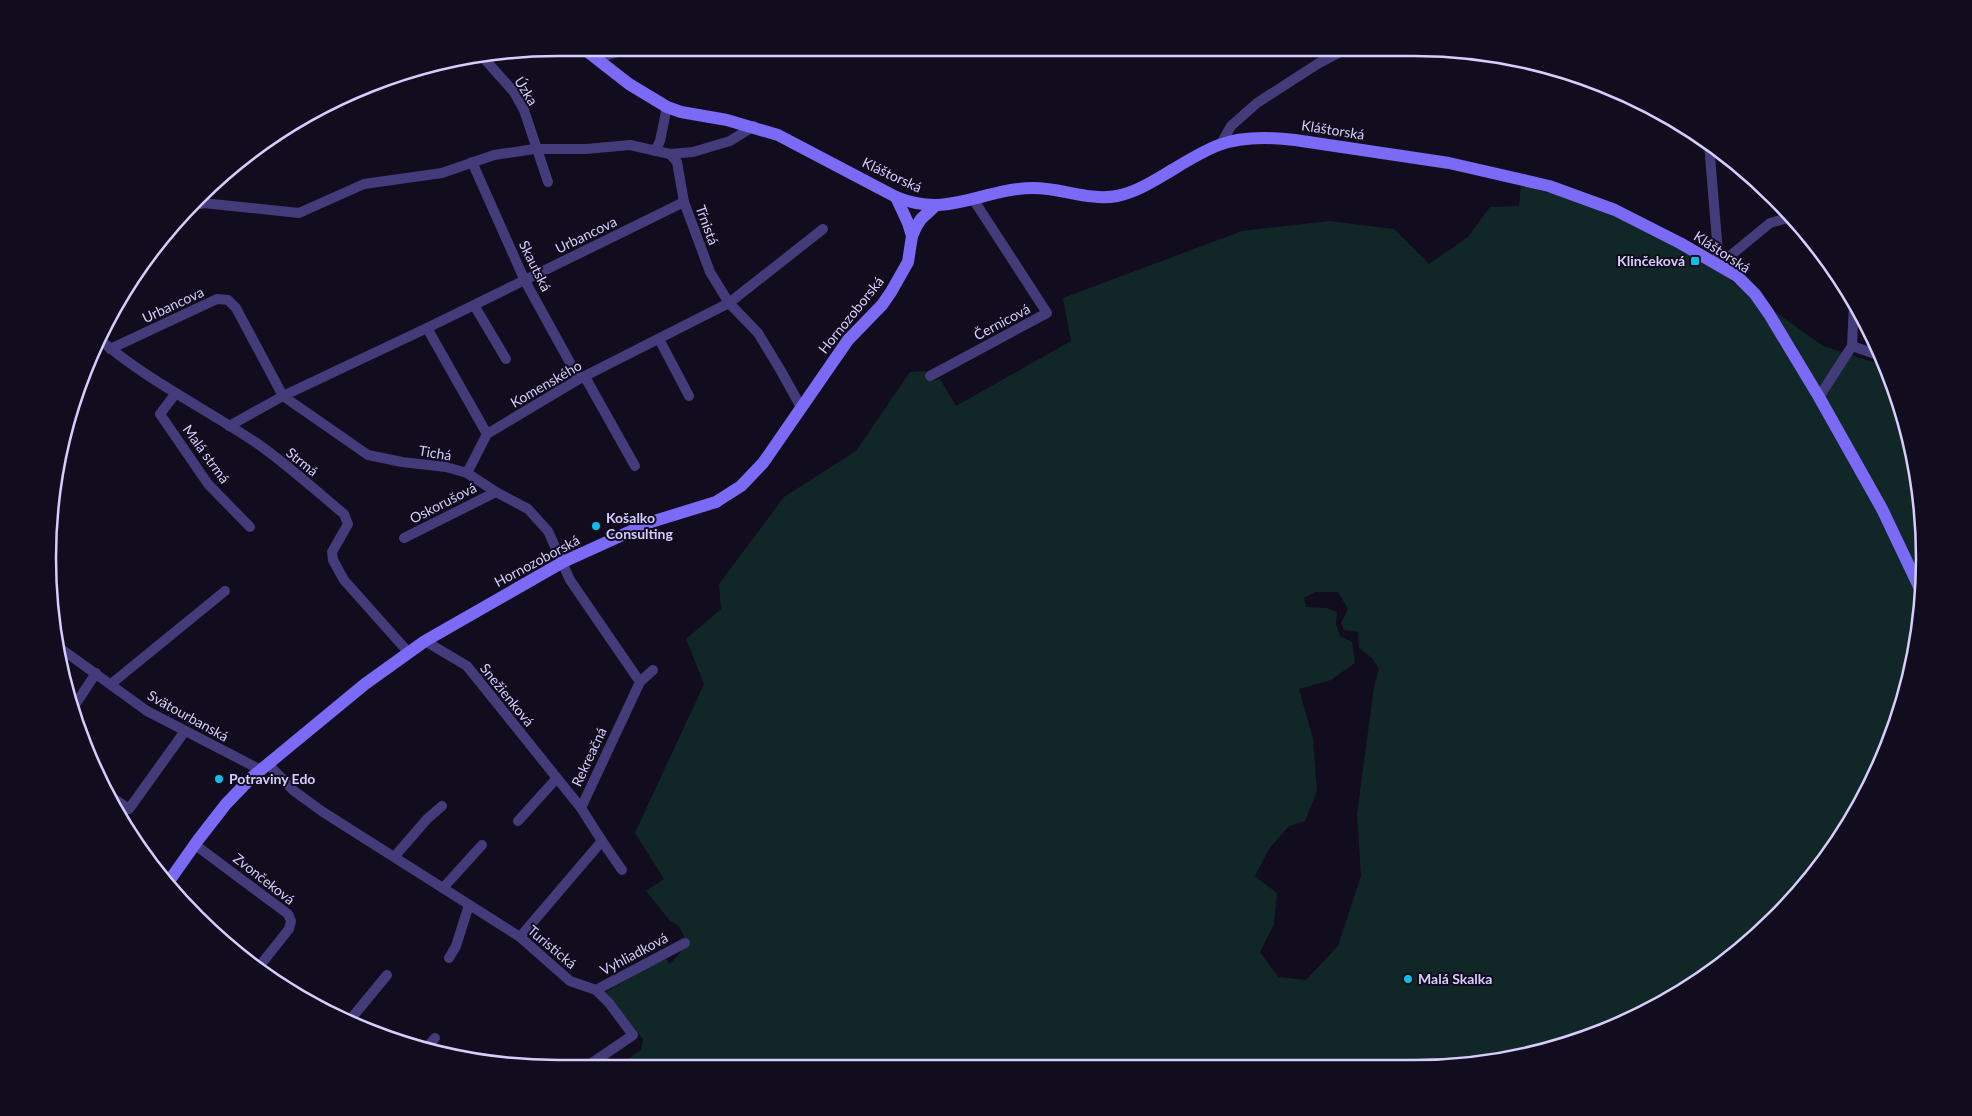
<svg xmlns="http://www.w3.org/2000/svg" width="1972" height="1116" viewBox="0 0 1972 1116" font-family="Lato,sans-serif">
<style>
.green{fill:#112627;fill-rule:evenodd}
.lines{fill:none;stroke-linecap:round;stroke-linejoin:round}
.street{stroke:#433b7a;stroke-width:10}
.secondary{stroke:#7a6af6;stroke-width:12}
.poi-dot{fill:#0ebde6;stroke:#110d1e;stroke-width:2}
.labels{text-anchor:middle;stroke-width:4;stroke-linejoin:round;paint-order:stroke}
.street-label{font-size:14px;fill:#d6cdfc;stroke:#110d1e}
.poi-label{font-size:14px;font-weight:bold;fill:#d6cdfc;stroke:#110d1e;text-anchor:start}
.rim{fill:none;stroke:#d6cdfc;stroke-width:2.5}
</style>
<rect width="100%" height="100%" fill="#110d1e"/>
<path class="green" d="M1521 185 1583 202 1683 246 1823 346 1885 366 1907 426 1923 525 1920 625 1897 722 1856 813 1775 919 1697 983 1578 1041 1480 1064 616 1067 641 1050 643 1039 606 992 664 957 670 964 688 944 679 926 670 921 646 891 664 879 635 833 704 684 686 639 721 609 719 584 784 497 856 451 910 372 925 371 931 381 940 379 956 406 1071 341 1063 298 1242 231 1330 221 1394 229 1429 264 1468 237 1490 207 1519 206ZM1315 592H1338L1348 609 1341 623 1344 630 1358 632 1359 648 1372 658 1379 669 1374 687 1357 814 1361 876 1338 946 1306 980 1278 977 1260 952 1274 924 1277 893 1255 876 1269 849 1289 826 1305 821 1317 791 1313 739 1299 689 1331 680 1355 663 1352 642 1340 636 1336 624 1337 612 1327 608 1306 607 1304 598Z"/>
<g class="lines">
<g class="street">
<polyline points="480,54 514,92 524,110 548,182"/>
<polyline points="597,58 621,51"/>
<polyline points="1221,144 1231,126 1257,103 1319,63 1346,49"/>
<polyline points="1709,144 1719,265"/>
<polyline points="655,151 660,141 667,107"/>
<polyline points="670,154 677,162 684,202 710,272 729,303 758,333 781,371 801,407"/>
<polyline points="472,162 525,281 579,379"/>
<polyline points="193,202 299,213 364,184 442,173 494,155 535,149 586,149 630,145 670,154 693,152 730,141 754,126"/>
<polyline points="201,204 206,189"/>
<polyline points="1719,265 1770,223 1791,217"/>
<polyline points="474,305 506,359"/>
<polyline points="427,328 487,434"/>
<path d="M98 338C146 380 205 408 258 444 288 465 316 491 344 514L348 524 332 552 333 560 344 580 409 653"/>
<polyline points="659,339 689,396"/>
<polyline points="1852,346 1881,356"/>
<polyline points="110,349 217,299 228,300 236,308 283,396 368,455 402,462 446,467 467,473 496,492 528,509 548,531 570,580 640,682 581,808"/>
<polyline points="930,376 1047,313 973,199"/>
<polyline points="585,377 635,466"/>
<polyline points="176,393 160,414 208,484 250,527"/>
<polyline points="1819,397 1852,346 1854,303"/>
<polyline points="229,426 283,396 427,328 684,202"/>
<polyline points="467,473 487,434 579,379 729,303 823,229"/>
<polyline points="404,538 496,492"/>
<polyline points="425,641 467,666 581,808 602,841 520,937"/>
<polyline points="56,647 64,651 147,711 261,770"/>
<polyline points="640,682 653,670"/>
<polyline points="111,684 225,591"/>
<polyline points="73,708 96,673"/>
<polyline points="268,764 294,791 323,812 520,937 570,981 596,990 609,1003 633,1035 586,1067"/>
<polyline points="114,799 129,809 185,731"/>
<polyline points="518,821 557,778"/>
<polyline points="602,841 622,870"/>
<polyline points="194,844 288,914 291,921 289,929 258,968"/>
<polyline points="395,856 427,819 442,806"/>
<polyline points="443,888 482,845"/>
<polyline points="449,958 456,946 469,905"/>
<polyline points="596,990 685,943"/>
<polyline points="350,1020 387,975"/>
<polyline points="424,1051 435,1038"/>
</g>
<g class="secondary">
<path d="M588 52 629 84 667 107 681 112 727 120 778 135 896 197C950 219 982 188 1034 188 1061 188 1090 201 1117 196 1137 192 1155 180 1172 170 1187 161 1203 151 1219 145 1242 136 1270 137 1295 140L1449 163 1549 186 1615 210 1680 243 1737 276 1755 294 1769 314 1819 397 1882 509 1921 591"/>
<polyline points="896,197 908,223 912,236"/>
<polyline points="167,884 198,840 226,804 251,778 365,684 425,641 563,562 651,522 716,502 741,486 763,463 848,340 882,305 891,292 908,262 912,236 916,227 921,219 935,206"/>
</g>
</g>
<g class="poi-dot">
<rect x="1690" y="256" width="10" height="10" rx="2.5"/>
<circle cx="596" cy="526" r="5"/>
<circle cx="219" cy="779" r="5"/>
<circle cx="1408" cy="979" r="5"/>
</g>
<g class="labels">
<g class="street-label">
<text transform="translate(526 91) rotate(58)" y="5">Úzka</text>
<text transform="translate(1333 130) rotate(9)" y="5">Kláštorská</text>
<text transform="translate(892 175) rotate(25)" y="5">Kláštorská</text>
<text transform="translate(707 225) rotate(70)" y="5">Tŕnistá</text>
<text transform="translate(586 235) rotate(-26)" y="5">Urbancova</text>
<text transform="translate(1722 252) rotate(33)" y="5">Kláštorská</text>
<text transform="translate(535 266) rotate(64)" y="5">Skautská</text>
<text transform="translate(173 305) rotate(-25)" y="5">Urbancova</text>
<text transform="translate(851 315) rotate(-51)" y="5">Hornozoborská</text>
<text transform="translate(1002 322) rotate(-28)" y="5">Černicová</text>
<text transform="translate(546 384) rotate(-30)" y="5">Komenského</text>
<text transform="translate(435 453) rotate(9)" y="5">Tichá</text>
<text transform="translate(206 454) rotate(54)" y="5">Malá strmá</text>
<text transform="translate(302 462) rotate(39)" y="5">Strmá</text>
<text transform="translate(443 503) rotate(-27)" y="5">Oskorušová</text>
<text transform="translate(537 561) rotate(-28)" y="5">Hornozoborská</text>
<text transform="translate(507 695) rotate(51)" y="5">Snežienková</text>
<text transform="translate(188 716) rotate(29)" y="5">Svätourbanská</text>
<text transform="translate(589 757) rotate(-65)" y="5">Rekreačná</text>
<text transform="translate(264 879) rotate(38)" y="5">Zvončeková</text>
<text transform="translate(552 947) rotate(40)" y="5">Turistická</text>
<text transform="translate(634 954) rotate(-28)" y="5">Vyhliadková</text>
</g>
<g class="poi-label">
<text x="1685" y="266" text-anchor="end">Klinčeková</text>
<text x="606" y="523">Košalko<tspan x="606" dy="16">Consulting</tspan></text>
<text x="229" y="784">Potraviny Edo</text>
<text x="1418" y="984">Malá Skalka</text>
</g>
</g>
<path d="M0 0H1972V1116H0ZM558 56H1414A502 502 0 0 1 1916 558V558A502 502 0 0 1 1414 1060H558A502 502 0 0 1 56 558V558A502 502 0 0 1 558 56Z" fill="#110d1e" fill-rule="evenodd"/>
<path class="rim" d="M558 56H1414A502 502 0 0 1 1916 558V558A502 502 0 0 1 1414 1060H558A502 502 0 0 1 56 558V558A502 502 0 0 1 558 56Z"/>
</svg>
